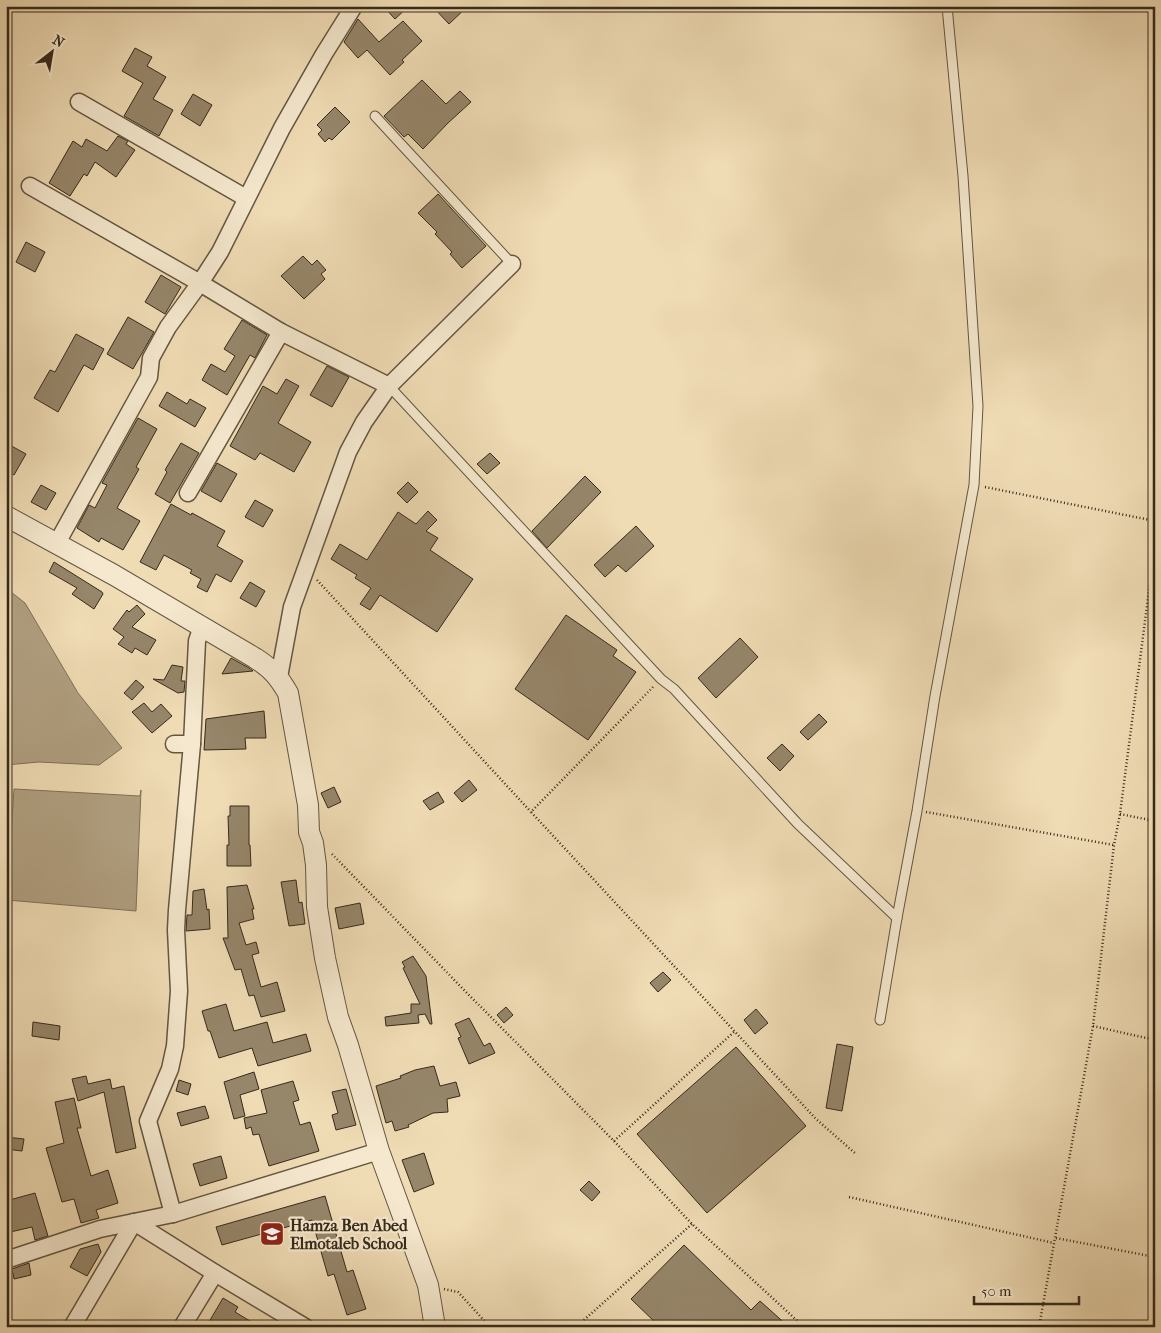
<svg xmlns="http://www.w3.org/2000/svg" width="1161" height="1333" viewBox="0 0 1161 1333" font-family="'IM FELL French Canon',serif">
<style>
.water{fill:#b09f80;stroke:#7f7057}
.building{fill:#96866a;stroke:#362a1a}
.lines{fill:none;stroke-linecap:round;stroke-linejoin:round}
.service-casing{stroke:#645640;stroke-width:11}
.minor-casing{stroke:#645640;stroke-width:19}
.tertiary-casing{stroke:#645640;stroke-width:22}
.path{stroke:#362a1a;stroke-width:2.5;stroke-dasharray:1 2.5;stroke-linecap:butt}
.service{stroke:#f5e8ce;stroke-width:9}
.minor{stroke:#f5e8ce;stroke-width:16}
.tertiary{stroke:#f5e8ce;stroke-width:20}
.labels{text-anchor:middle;stroke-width:4.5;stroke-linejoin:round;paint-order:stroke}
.poi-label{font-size:16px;font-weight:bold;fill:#362a1a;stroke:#f5e8ce;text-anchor:start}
</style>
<rect width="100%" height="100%" fill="#efdbb4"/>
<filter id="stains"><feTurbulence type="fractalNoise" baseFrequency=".004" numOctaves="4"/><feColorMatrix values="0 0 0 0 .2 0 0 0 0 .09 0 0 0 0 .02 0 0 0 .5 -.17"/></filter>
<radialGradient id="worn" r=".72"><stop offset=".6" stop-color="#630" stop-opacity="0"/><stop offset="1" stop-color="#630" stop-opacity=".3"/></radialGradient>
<g class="water">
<polygon points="6,588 25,603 78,693 122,748 99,765 39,762 6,765"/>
<polygon points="14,789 140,796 141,790 136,911 7,900"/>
</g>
<g class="building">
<polygon points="383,6 409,6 395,19"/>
<polygon points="432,6 468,6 449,24"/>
<polygon points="358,19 379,42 403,21 422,41 402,60 404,62 390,75 367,50 358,58 344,42"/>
<polygon points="135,48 152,57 147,66 166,77 153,99 173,110 159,136 124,116 143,83 122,71"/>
<polygon points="422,80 446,104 460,91 471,102 448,123 423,149 408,134 404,137 384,116"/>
<polygon points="193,94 212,105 200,126 181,114"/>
<polygon points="335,107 350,122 332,140 329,138 325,142 318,134 322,130 317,125"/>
<polygon points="118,136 128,141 126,144 135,150 116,177 95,162 87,176 84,174 70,196 49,183 73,141 82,147 86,139 107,151"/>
<polygon points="438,194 486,246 462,268 450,254 452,252 435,234 437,232 418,213"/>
<polygon points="26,242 45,252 35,272 16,262"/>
<polygon points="303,256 312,265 317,260 326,270 321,274 325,279 304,299 281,276"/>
<polygon points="161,275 181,287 165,314 145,302"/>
<polygon points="128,317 154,332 133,369 107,354"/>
<polygon points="242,320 267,335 255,358 250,355 227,395 202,380 211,364 225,372 235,356 224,349"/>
<polygon points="76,334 104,349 93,370 84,365 58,412 34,398 50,370 55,372"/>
<polygon points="327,366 349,377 332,407 310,395"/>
<polygon points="286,379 299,386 278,423 311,442 294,472 260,453 255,460 230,446 263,386 277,394"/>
<polygon points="167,392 187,404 190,399 206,408 195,427 159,406"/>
<polygon points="138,418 157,429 136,467 139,469 117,508 140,521 123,550 101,538 99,542 77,528 89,505 95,508 107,485 102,483"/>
<polygon points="6,443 26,454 14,475 6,470"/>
<polygon points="181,443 199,453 170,503 155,494 167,472 165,470"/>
<polygon points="490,453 500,463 487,474 477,464"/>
<polygon points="217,463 237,474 221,502 201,491"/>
<polygon points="585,476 601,492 547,548 532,531"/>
<polygon points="408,482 418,492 407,503 397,493"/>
<polygon points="41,485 56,493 46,510 31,502"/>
<polygon points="255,500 273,510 263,527 245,517"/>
<polygon points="171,504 191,515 192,513 225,531 217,546 243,561 231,582 216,574 207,592 197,587 201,579 190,573 192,570 164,555 156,570 140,562"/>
<polygon points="428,511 437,520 426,531 438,538 430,550 473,579 437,632 380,595 370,610 360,604 371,588 355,578 357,575 331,559 340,544 367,560 398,512 416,524"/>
<polygon points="636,526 654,546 626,572 618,565 605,577 594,565"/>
<polygon points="54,562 102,592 103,594 94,609 72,594 77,588 49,572"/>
<polygon points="250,582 265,591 256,607 240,598"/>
<polygon points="137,605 145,614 132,627 156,640 147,655 135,648 132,653 118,644 124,637 113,629 127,610 129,612"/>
<polygon points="566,615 617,650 613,656 636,672 588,740 515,689"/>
<polygon points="740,638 758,657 716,698 698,678"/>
<polygon points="231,658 249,668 253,671 222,674"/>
<polygon points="172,665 183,667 181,681 185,681 184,692 178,693 153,679 164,680"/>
<polygon points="136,680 144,687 132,700 124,693"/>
<polygon points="144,703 152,712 161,704 172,716 152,733 132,712"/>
<polygon points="264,711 266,738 245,738 246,749 204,750 206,719"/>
<polygon points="819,714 827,722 808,740 800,732"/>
<polygon points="782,744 794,756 780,771 767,758"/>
<polygon points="469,780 477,790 462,802 454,793"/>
<polygon points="334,787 341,802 328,808 321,793"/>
<polygon points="438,792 444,802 430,810 423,801"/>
<polygon points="230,806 249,806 249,845 250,845 251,866 227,866 227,845 229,845 228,816 230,816"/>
<polygon points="296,880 299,903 302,902 305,924 289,926 281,882"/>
<polygon points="247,885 254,909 252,909 254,919 239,923 246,945 256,942 259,953 252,955 261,987 277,982 285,1011 261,1017 254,995 249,996 241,969 235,970 223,938 228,938 227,887"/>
<polygon points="204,889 207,910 209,909 210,929 186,931 187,915 192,915 193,891"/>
<polygon points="360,903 364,924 339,929 335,908"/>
<polygon points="413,956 426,976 432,1024 430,1024 425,1014 418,1015 419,1023 386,1026 385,1017 411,1013 411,1004 420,1004 403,968 405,967 402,962"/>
<polygon points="663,972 671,980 658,992 650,983"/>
<polygon points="226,1004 234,1031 267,1022 273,1043 306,1034 311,1051 258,1066 252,1048 219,1058 210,1031 208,1031 202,1011"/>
<polygon points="506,1007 513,1015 504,1023 497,1015"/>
<polygon points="756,1009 768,1023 755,1034 744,1020"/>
<polygon points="469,1018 484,1046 490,1043 495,1053 469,1064 458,1038 461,1037 455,1024"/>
<polygon points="33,1022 60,1026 59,1040 32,1036"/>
<polygon points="837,1044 853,1047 842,1111 826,1108"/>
<polygon points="736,1047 806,1126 707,1213 637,1134"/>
<polygon points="434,1066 440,1086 456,1082 460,1096 447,1099 448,1112 433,1113 408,1125 409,1127 395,1131 392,1121 386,1123 376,1086 401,1078 400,1076 415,1070"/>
<polygon points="254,1072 259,1089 240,1095 245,1116 234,1119 224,1082"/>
<polygon points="86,1076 88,1084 110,1079 112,1089 124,1086 136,1148 116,1153 104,1092 78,1101 72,1079"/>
<polygon points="179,1080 191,1084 188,1095 176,1091"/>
<polygon points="293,1081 299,1100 293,1102 300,1125 310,1122 319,1151 269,1166 259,1134 253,1135 251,1127 246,1129 244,1118 267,1113 261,1090"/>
<polygon points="346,1089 356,1125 336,1130 332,1115 338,1113 332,1092"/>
<polygon points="74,1098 81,1128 77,1128 91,1176 108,1170 118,1203 96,1210 99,1218 81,1223 74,1199 62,1202 46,1148 64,1143 55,1102"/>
<polygon points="205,1106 209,1118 181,1126 177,1113"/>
<polygon points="6,1137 24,1139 22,1151 6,1149"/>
<polygon points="424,1153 434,1184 414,1192 402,1160"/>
<polygon points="221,1156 227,1178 200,1186 193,1164"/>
<polygon points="589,1181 600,1192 592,1201 580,1190"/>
<polygon points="35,1193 48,1236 35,1240 32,1227 6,1233 6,1201"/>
<polygon points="325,1196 347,1272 353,1270 366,1309 347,1315 334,1274 328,1276 312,1220 222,1245 216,1227"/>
<polygon points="98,1244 101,1252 87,1276 70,1267 80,1249"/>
<polygon points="684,1245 747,1306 751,1310 760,1301 789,1327 660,1327 631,1299"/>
<polygon points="29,1263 31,1275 14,1279 12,1269"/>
<polygon points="223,1298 238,1307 235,1312 260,1327 206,1327"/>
</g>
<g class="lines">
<defs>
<g id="service">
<polyline points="375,116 512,264"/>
<polyline points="389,386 661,679 674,689 798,824 897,918"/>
<polyline points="880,1020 897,918 917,811 935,696 974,485 978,406 963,176 947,6"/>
</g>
<g id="minor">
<polyline points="79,102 246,198"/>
<polyline points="30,186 200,283 281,332 389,386"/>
<polyline points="188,493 281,332"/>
<polyline points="57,543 149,377 151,358 168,327 200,283 220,252 282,128 324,54 354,6"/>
<polyline points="279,677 292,607 348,452 364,422 389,386 512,264"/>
<polyline points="174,744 192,744"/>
<polyline points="173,1214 148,1121 170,1069 175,1046 179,991 176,930 177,910 192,744 197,641 202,626"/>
<polyline points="6,1260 100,1229 173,1214 379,1151"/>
<polyline points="72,1327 134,1222 215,1273 305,1327"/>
<polyline points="182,1327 215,1273"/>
</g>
<path id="tertiary" d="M6 516 114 575 255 658C272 669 278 676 288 693L308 805 309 832 313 843 316 865 317 907 325 958 338 1017 348 1045 379 1151 428 1285 435 1327"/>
</defs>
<use href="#service" class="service-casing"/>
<use href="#minor" class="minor-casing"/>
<use href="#tertiary" class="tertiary-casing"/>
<g class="path">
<polyline points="1153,6 1155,9"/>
<polyline points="985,487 1155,521"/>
<polyline points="317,580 531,812"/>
<polyline points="653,687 531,812 816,1119 856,1154"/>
<polyline points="926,812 1114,845"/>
<polyline points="1120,814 1155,821"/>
<polyline points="332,854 466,992 614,1141 692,1224 804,1327"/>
<polyline points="1093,1026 1155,1040"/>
<polyline points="614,1141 735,1031"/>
<polyline points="849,1197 1054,1243"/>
<polyline points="1056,1238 1155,1257"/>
<polyline points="444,1289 458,1292 490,1327"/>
<polyline points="576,1327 692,1224"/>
<polyline points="1039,1327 1093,1026 1114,845 1120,814 1155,544"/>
</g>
<use href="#service" class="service"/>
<use href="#minor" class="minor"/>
<use href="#tertiary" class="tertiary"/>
</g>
<defs>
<symbol id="school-square" viewBox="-11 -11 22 22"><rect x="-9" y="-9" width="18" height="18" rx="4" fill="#8f2418" stroke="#f5e8ce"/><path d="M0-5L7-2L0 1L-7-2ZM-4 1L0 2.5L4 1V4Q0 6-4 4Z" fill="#fff"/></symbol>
</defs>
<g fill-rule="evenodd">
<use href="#school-square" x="258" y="1220" width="28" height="28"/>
</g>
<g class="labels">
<g class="poi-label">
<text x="290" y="1231">Hamza Ben Abed<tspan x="290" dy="18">Elmotaleb School</tspan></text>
</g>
</g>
<rect width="1161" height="1333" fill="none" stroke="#efdbb4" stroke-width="25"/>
<rect x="8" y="8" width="1146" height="1318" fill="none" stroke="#362a1a" stroke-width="2.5"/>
<rect x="12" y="12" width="1136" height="1308" fill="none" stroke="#362a1a"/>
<g transform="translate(52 52) rotate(31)" stroke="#f5e8ce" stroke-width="4" paint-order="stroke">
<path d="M0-4L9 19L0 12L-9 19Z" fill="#362a1a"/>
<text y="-8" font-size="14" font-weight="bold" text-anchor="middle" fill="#362a1a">N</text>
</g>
<path d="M974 1296v8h105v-8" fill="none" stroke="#362a1a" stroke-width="2.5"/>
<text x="981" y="1296" font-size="15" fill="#362a1a" stroke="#f5e8ce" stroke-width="4" paint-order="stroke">50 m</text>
<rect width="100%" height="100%" filter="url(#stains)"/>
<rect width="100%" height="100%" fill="url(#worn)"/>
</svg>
